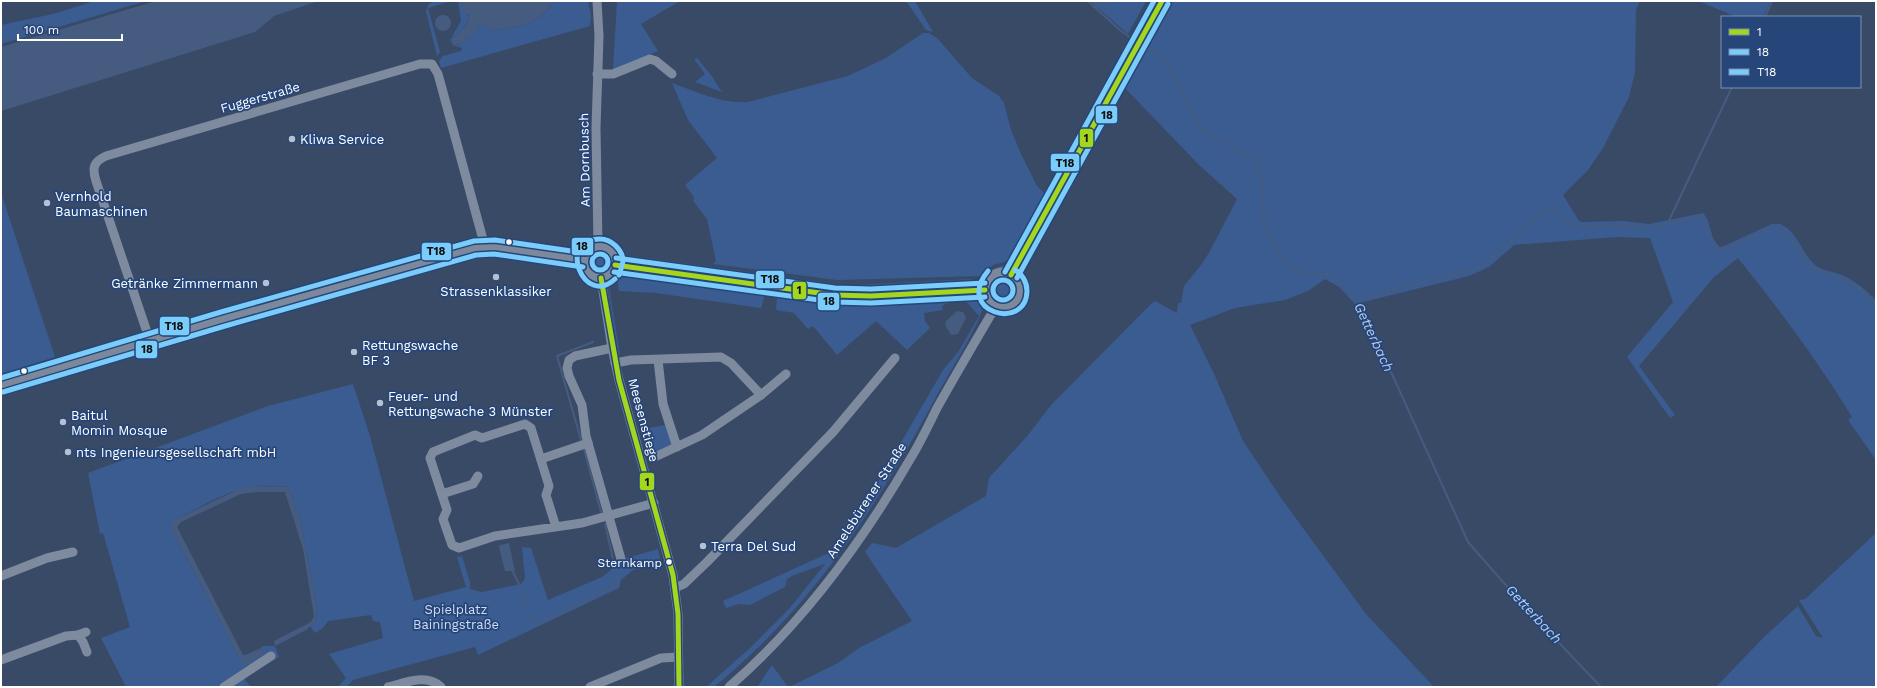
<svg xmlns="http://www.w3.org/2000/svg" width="1877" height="688" viewBox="0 0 1877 688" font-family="'Work Sans',sans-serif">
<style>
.green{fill:#3a5c91}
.water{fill:#455c80}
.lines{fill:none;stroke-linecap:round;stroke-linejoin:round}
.stream{stroke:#455c80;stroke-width:2}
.minor{stroke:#7e8b9e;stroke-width:9}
.major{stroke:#7c899d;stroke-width:11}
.bus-1-casing{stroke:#26467a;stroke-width:8}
.bus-2-casing{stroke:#26467a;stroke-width:8}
.bus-3-casing{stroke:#26467a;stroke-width:8}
.bus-1{stroke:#a3d71d;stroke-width:5}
.bus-2{stroke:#7acdfb;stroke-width:5}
.bus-3{stroke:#7acdfb;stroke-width:5}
.poi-dot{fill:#bac0ca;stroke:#26467a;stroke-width:1.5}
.bus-dot{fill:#fff;stroke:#26467a;stroke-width:1.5}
.labels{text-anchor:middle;stroke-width:3.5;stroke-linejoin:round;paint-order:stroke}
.bus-label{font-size:12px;fill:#fff;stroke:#26467a;text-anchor:end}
.street-label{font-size:13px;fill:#fff;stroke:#26467a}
.poi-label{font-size:13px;fill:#fff;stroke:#26467a;text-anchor:start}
.park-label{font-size:13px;fill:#ccdcf3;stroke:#26467a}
.water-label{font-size:14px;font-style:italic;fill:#b5cbeb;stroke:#26467a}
.line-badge{stroke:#26467a;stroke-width:1.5}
.pale-badge-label{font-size:11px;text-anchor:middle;font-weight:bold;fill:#111}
</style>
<rect width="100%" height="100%" fill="#394a67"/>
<g class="green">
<polygon points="95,1 146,1 1,44 1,25 53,14"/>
<polygon points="434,1 451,1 428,8 440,52 437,56 426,11 428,5"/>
<path d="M458 1H461L469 18C466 27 460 34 451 38L452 45C472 45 467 33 480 25H485L491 30C515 29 543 23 554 1H588L591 15 590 26 441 68 439 61 443 56 461 51 462 48 452 45 450 40 461 21Z"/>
<polygon points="617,1 680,1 641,24 658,51 615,70 613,69"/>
<polygon points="906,1 915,1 933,32 926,30"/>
<polygon points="1090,1 1146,1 1128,34"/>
<path d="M1171 1H1640L1636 10 1635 72 1629 97 1603 148 1588 170 1563 195 1579 221 1582 222 1623 221 1649 224 1703 213C1712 222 1709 238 1720 247L1724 246 1772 224H1780C1796 230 1802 252 1813 263 1821 271 1832 271 1842 275 1856 281 1865 290 1876 300V460L1848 420 1852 417C1818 361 1779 309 1738 258L1714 277 1639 366 1675 415 1670 418 1627 357 1673 302 1650 238 1617 237 1514 245 1489 267 1469 276 1355 304 1339 287 1325 279 1308 291 1285 300 1235 308 1190 325 1215 376 1243 441 1281 498 1366 614 1434 687H789L838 663 859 648 912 621 865 552 872 543 896 548 986 496 989 478 1028 435 1052 404 1151 304 1155 301 1177 313 1178 303H1181L1184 286 1201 265 1210 251 1237 199 1199 165 1124 87Z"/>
<polygon points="1698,1 1771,1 1763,17 1737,17"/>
<path d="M923 33H929L937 38 972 78 999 96 1004 103 1011 130 1021 154 1037 186 1044 193C1040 217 1021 241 1008 261L993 265 980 276 837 280 713 264 716 261 707 219 693 201 694 197 685 185 717 158 688 120 672 83C697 92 722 104 748 102L848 76 886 58Z"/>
<polygon points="697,58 711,75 722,92 695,82 705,74 694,59"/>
<polygon points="1,193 55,357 1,374"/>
<polygon points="528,241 576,249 576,253 563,252 528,244"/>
<circle cx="600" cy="262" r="10"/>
<polygon points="627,256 632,256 851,286 846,291 625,261"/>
<polygon points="1009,265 993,271 978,284 978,279 997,267"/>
<polygon points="624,272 761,289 765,295 761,308 656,293 619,291 617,278"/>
<circle cx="1003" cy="289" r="13"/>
<polygon points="972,279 975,281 975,285 961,287 858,291 855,285"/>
<polygon points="608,286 609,286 620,355 618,355"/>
<path d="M782 292 975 296 981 306 982 311C970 342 950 370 935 399 875 509 812 607 714 687H706L750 648 789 609 825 564 794 575 787 579 785 587 750 605 739 604 726 608 723 601 831 552 853 522 881 477 943 370 958 352 979 316 962 297 957 298 942 306 943 310 924 313 925 321 930 328 907 350 876 321 837 355 813 326 808 329 794 313 776 310 777 297Z"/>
<path d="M353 384 370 436 414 601 466 587 457 557 462 556 470 582V589L482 592 521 584 525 579 522 547 531 548 548 600 602 577 612 569 610 563 658 549 661 562 633 570 621 580 619 588 478 655 475 647 353 680 346 687H338L346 678 329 654 383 638 380 622 373 621 371 615 328 621 323 628 315 633 310 626 315 622 317 608 301 523 290 491 287 487C271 486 254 484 238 490 216 497 195 510 174 520L173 534 190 564 241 662 265 653 261 649 262 646H275L279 657 244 679 251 687H126L101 638 130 627 103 533 100 534 88 473 268 406Z"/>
<polygon points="665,425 672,445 669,449 650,458 643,429"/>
<polygon points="1876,533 1876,687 1716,687 1764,637 1798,606 1816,636 1823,638 1799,600 1805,599"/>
<polygon points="772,665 788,687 757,687 758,686"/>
</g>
<g class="water">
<polygon points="156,1 318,1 274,16 255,32 1,111 1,47"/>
<path d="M461 1H554C542 23 515 29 491 30L485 25H480L464 43 453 45 451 39C459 33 469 27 469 15L464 11Z"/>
<circle cx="443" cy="23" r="8"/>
<polygon points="957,311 963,312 966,318 958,334 951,335 945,325 946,321"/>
<polygon points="256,486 287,487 290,491 301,523 317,608 315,622 306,630 275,646 274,641 311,622 314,616 303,549 285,492 256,492 241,494 181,522 177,527 243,655 246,655 263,647 261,649 265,653 245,666 241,662 190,564 173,534 171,525 174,520 239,489"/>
<polygon points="509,543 515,571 505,571 499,547 500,545"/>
</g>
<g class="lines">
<g class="stream">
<polyline points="1088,1 1121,31 1136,41"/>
<polyline points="1094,7 1113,1"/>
<polyline points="1765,17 1772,1"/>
<polyline points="1142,44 1160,55 1167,64 1173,72 1196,123 1204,131 1254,160 1261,175 1263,183 1264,225 1279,254 1295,269 1303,273 1326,274 1335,278 1358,299 1468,542 1526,608 1601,687"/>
<polyline points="1667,225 1732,87"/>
<polyline points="1358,299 1481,267 1549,208 1554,206 1567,225 1574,223 1584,226 1617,224 1652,228 1701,216 1712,244 1719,250 1728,248 1772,228 1776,227 1784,231 1812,267 1858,287 1876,305"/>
<polyline points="581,440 557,356 593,342"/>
<polyline points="584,449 601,512"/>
<polyline points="605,524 615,568"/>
<polyline points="513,572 521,588"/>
<polyline points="523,592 528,607"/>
<polyline points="530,613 536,624 616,585 618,582 617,574"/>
</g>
<g class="minor">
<polyline points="597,1 599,36 596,128 598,246"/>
<polyline points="597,74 613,74 650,59 656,61 672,74"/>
<polyline points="601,278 612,348 619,380 673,575 678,614 679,687"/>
<path d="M150 341 96 181C92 168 93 162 106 156L420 64H432L438 74 485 247"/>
<polyline points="612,348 575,356 569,360 567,368 569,376 582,405 586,436 621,559"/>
<polyline points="658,360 663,404 677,447"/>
<polyline points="615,363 631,360 721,357 731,363 761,395 786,374"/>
<polyline points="657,456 702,435 761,395"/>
<polyline points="541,459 588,443"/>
<polyline points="442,494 473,484 478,476"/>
<polyline points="556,527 546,495 549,486 531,428 525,424 482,438 475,435 433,452 430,458 447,510 443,519 452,545 459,548 495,536 582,523 654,503"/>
<polyline points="1,576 47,558 73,552"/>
<polyline points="675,588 684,584 707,562 833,432 895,358"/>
<polyline points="78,635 83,642 87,652"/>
<polyline points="1,660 66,636 78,635 86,632"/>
<polyline points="224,687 271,656"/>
<path d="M388 687C405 683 427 673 441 687"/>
<polyline points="590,687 661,658 678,657"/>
<path d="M729 687C803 623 863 541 912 456 921 441 929 424 937 408 956 374 976 340 996 306"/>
</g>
<g class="major">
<circle cx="600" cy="262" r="16"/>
<polyline points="615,265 834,295 871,296 985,290"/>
<circle cx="1003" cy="290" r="17"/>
<polyline points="1011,275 1162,1"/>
<polyline points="1,385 223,319 475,248 494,247 584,260"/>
</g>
<defs>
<g id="bus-1">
<polyline points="615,265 834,295 871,296 985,290"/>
<polyline points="1011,275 1162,1"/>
<polyline points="601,278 619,380 673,575 678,614 679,687"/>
</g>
<g id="bus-2">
<path d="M988 271C954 312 1026 332 1027 291 1027 282 1022 274 1015 270"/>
<polyline points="614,272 834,302 871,303 985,297"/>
<polyline points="1017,278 1168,4"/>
<path d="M615 279C584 308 556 239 600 239 611 239 622 249 623 260 623 265 620 271 619 275"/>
<polyline points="3,392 225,326 476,255 494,254 583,267"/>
</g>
<g id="bus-3">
<circle cx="600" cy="262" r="8"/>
<polyline points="616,258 835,288 871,289 985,283"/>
<polyline points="1005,272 1154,1"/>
<circle cx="1003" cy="290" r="10"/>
<polyline points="1,378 221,312 474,241 495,240 585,253"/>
</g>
</defs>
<use href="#bus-1" class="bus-1-casing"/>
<use href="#bus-2" class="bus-2-casing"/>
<use href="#bus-3" class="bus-3-casing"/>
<use href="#bus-1" class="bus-1"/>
<use href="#bus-2" class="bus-2"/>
<use href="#bus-3" class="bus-3"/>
</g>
<g class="poi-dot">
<circle cx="292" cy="139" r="4"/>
<circle cx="47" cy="203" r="4"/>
<circle cx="496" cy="277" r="4"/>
<circle cx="266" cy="283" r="4"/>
<circle cx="354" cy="352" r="4"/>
<circle cx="380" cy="403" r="4"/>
<circle cx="63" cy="422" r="4"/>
<circle cx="68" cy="452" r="4"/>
<circle cx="703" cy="546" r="4"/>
</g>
<g class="bus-dot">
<circle cx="509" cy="242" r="3.5"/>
<circle cx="24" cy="371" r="3.5"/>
<circle cx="669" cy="562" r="3.5"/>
</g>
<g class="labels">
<g class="bus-label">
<text x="662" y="567">Sternkamp</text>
</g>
<g class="street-label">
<text transform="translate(260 97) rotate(-16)" y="5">Fuggerstraße</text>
<text transform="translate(584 160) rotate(-91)" y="5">Am Dornbusch</text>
<text transform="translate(644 420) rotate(75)" y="5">Meesenstiege</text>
<text transform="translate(866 500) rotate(-57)" y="5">Amelsbürener Straße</text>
</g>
<g class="poi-label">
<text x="300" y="144">Kliwa Service</text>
<text x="55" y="201">Vernhold<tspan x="55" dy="15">Baumaschinen</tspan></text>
<text x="258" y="288" text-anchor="end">Getränke Zimmermann</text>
<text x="496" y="296" text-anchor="middle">Strassenklassiker</text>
<text x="362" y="350">Rettungswache<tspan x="362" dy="15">BF 3</tspan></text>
<text x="388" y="401">Feuer- und<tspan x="388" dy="15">Rettungswache 3 Münster</tspan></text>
<text x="71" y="420">Baitul<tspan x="71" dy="15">Momin Mosque</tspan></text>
<text x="76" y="457">nts Ingenieursgesellschaft mbH</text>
<text x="711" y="551">Terra Del Sud</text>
</g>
<g class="park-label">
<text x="456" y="614">Spielplatz<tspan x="456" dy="15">Bainingstraße</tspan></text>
</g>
<g class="water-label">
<text transform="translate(1374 337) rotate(65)" y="5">Getterbach</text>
<text transform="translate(1534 614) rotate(47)" y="5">Getterbach</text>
</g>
</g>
<g class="line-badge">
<rect x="1095" y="105" width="23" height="19" rx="4" fill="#7acdfb"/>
<rect x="1079" y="128" width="15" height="20" rx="4" fill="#a3d71d"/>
<rect x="1050" y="153" width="30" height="19" rx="4" fill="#7acdfb"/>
<rect x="571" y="237" width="23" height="19" rx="4" fill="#7acdfb"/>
<rect x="421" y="242" width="31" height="19" rx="4" fill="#7acdfb"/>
<rect x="755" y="270" width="30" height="19" rx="4" fill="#7acdfb"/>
<rect x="792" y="281" width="15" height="19" rx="4" fill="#a3d71d"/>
<rect x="817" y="292" width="23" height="19" rx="4" fill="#7acdfb"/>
<rect x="159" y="316" width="31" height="20" rx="4" fill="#7acdfb"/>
<rect x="135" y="340" width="23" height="19" rx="4" fill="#7acdfb"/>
<rect x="639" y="472" width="16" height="19" rx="4" fill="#a3d71d"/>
</g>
<g class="pale-badge-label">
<text x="1107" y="119">18</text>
<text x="1086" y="142">1</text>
<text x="1065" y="167">T18</text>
<text x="582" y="250">18</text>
<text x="436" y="255">T18</text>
<text x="770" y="283">T18</text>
<text x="799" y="294">1</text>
<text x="829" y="305">18</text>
<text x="174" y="330">T18</text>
<text x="147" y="353">18</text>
<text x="647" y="486">1</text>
</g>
<rect width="1877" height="688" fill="none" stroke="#ffffff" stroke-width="4"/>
<rect x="1721" y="16" width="140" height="72" fill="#26467a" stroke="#7d90af"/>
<rect x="1729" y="29" width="20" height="6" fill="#a3d71d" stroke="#7d90af"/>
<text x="1757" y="36" font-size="12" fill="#ffffff">1</text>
<rect x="1729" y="49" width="20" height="6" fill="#7acdfb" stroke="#7d90af"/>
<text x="1757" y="56" font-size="12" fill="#ffffff">18</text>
<rect x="1729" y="69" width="20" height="6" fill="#7acdfb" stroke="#7d90af"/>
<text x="1757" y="76" font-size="12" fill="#ffffff">T18</text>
<path d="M18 34v6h104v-6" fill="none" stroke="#ffffff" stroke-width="2"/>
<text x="24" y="34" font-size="12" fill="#ffffff" stroke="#26467a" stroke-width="3" paint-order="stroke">100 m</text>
</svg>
